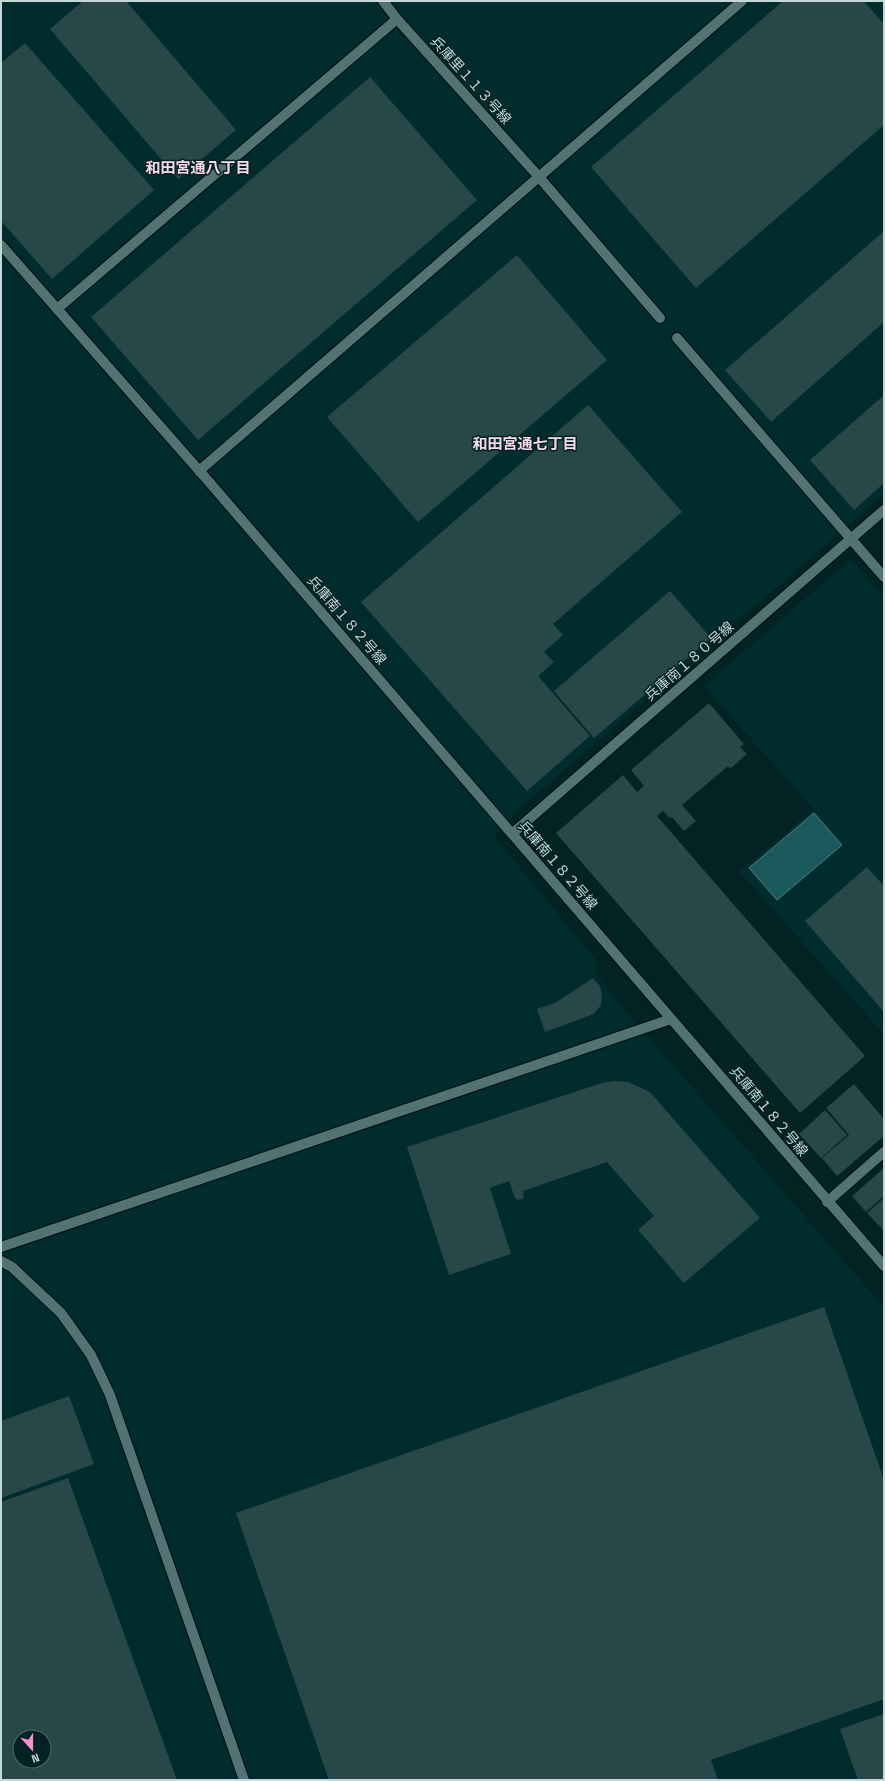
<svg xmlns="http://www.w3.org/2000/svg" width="885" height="1781" viewBox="0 0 885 1781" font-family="'Space Grotesk','Noto Sans JP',sans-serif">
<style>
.built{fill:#002c2e;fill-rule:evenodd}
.water{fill:#1a595c;stroke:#4e7f81}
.building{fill:#284749;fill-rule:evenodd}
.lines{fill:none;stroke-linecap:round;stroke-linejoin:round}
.lane-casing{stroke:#000b0c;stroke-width:12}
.street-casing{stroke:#000b0c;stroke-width:12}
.lane{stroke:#537274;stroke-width:10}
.street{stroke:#537274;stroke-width:10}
.labels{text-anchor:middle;stroke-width:3;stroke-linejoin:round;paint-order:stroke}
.street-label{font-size:14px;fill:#c6d7d8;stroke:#032224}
.neighbourhood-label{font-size:15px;font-weight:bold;fill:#f7d9eb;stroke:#032224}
</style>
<rect width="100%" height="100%" fill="#032224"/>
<g class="built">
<path d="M1 1H884V495L518 810 494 836 597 961 595 972 610 993 884 1307V1780H1ZM20 1737H44V1761H20Z"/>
<polygon points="851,559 884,597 884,1034 739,872 813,809 704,686"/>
</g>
<polygon class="water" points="814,813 842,845 777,900 749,868"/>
<g class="building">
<polygon points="83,1 126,1 236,130 178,179 50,29"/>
<polygon points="783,1 864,1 884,24 884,125 696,288 591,167"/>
<polygon points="25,43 154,190 52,279 1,221 1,63"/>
<polygon points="370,77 477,200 198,440 91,317"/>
<polygon points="884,231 884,322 771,422 725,370"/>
<polygon points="517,255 607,360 418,522 327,417"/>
<polygon points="884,395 884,483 854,510 810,460"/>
<polygon points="588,405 682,512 553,624 563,635 544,652 554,662 538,676 590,736 527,791 361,602"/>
<polygon points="670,591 711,638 594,738 554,691"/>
<polygon points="709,703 744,744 740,747 747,754 731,768 727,767 682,805 696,821 684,831 672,817 670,818 663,811 657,816 865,1056 800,1113 556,833 623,775 637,792 644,786 631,770"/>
<polygon points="867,867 884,886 884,1012 805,921"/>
<polygon points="593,978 600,986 602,996 601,1005 594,1014 545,1032 537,1009 555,1003"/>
<polygon points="615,1081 628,1082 650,1092 760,1218 684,1283 638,1230 654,1216 607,1162 523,1191 524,1198 517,1200 515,1198 509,1181 490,1188 511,1254 449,1275 407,1147 602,1083"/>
<polygon points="854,1084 884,1119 884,1136 837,1176 822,1158 849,1135 826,1108"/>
<polygon points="825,1110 847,1135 821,1158 799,1134"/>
<polygon points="884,1168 884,1196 866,1212 852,1196"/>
<polygon points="884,1198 884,1231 867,1213"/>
<polygon points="824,1307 884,1480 884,1699 711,1760 718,1780 329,1780 236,1513"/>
<polygon points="69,1396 94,1464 1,1498 1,1421"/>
<path d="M68 1478 131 1653 177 1780H1V1502ZM20 1737H44V1761H20Z"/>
<polygon points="884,1714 884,1780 858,1780 840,1729"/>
</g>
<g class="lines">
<defs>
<g id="lane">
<polyline points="383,1 397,19 539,177 660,318"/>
<polyline points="1,245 210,483"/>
<polyline points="57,309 397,19"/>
<polyline points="199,471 742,1"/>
<polyline points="1,1247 671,1019"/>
<polyline points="1,1261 12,1267 61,1313 91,1355 110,1395 244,1780"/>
</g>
<g id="street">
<polyline points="677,338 884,577"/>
<polyline points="210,483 884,1266"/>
<polyline points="513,833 884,510"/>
<polyline points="827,1202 884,1152"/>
</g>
</defs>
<use href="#lane" class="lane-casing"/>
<use href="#street" class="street-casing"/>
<use href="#lane" class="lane"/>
<use href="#street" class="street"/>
</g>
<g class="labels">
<g class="street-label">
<text transform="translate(471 80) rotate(48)" y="5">兵庫里１１３号線</text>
<text transform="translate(347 620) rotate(49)" y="5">兵庫南１８２号線</text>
<text transform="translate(689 661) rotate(-41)" y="5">兵庫南１８０号線</text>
<text transform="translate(558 865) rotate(49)" y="5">兵庫南１８２号線</text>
<text transform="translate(769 1111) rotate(50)" y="5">兵庫南１８２号線</text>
</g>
<g class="neighbourhood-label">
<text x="198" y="173">和田宮通八丁目</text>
<text x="525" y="449">和田宮通七丁目</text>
</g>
</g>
<rect width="885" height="1781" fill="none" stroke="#c6d7d8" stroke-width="4"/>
<g transform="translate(32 1749) rotate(159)"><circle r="19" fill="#032224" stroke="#516a6c"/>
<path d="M0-3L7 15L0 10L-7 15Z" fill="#f590d1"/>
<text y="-6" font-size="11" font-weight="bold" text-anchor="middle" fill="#c6d7d8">N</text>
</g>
</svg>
